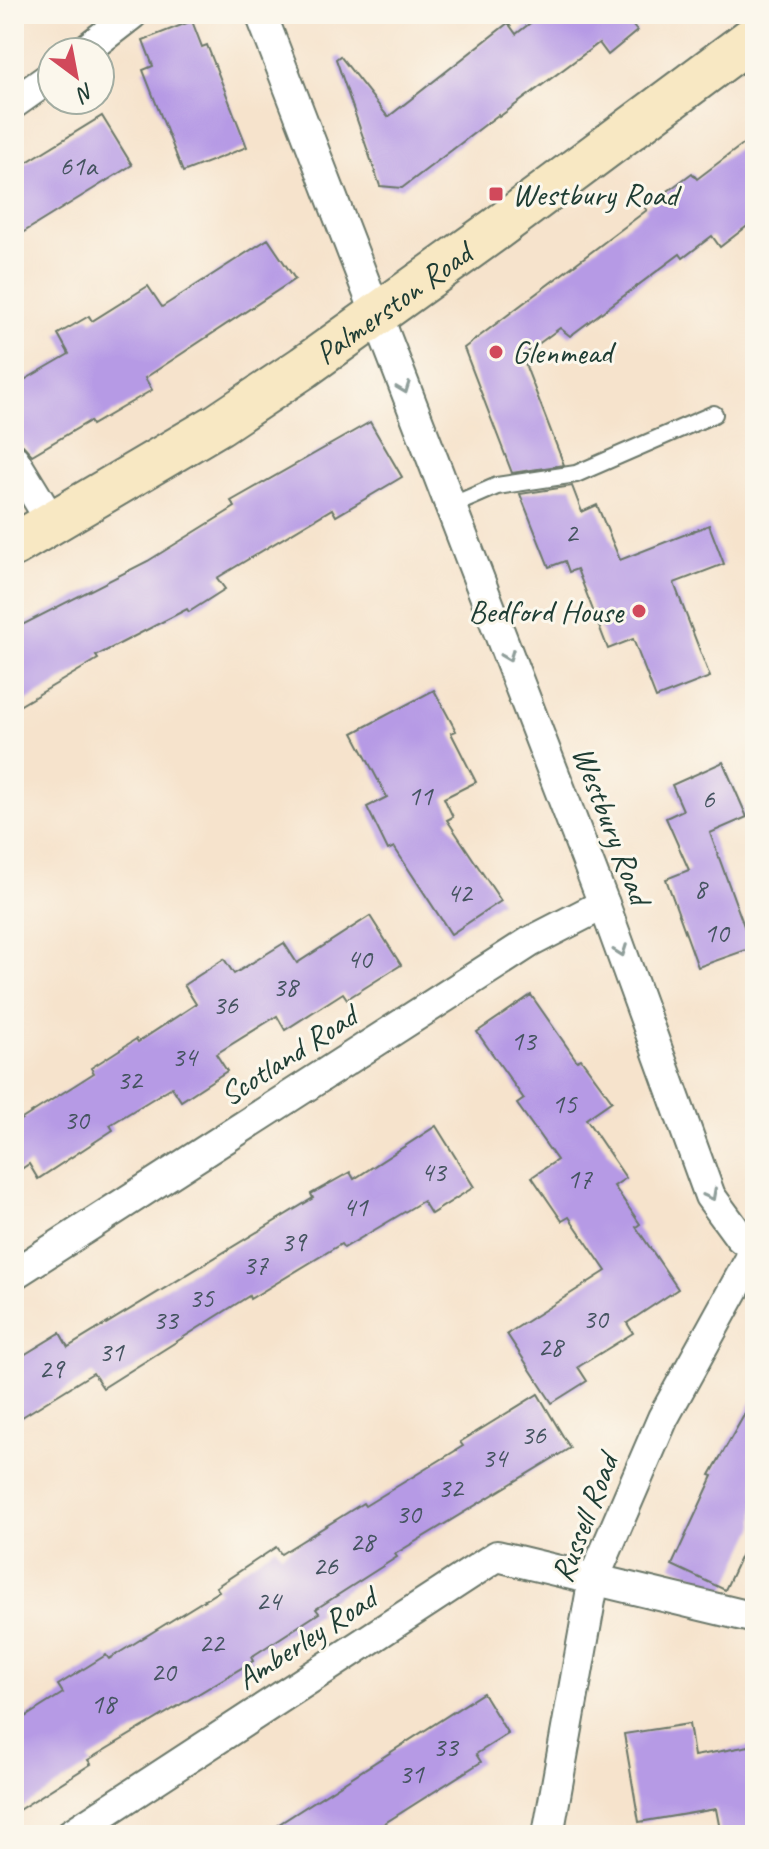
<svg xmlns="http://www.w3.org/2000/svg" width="769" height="1849" viewBox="0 0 769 1849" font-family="Caveat,sans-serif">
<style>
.building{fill:#b69ae5}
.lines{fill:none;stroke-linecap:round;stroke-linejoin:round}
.service-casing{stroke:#6a7769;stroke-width:20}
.minor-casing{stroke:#6a7769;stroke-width:34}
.secondary-casing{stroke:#6a7769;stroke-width:46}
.service{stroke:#fff;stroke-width:16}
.minor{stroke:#fff;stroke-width:30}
.secondary{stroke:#f8e8c3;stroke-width:42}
.oneway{stroke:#8f9e9a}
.poi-dot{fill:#d1495b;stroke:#fbf7ec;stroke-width:3}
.labels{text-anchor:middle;stroke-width:6;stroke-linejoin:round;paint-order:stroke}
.number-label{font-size:28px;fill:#455460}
.poi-label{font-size:32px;fill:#1f3d34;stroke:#fbf7ec;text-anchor:start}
.street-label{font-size:32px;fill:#1f3d34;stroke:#fbf7ec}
</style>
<rect width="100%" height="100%" fill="#fbf7ec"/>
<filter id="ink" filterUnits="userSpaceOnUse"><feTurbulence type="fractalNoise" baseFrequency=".0125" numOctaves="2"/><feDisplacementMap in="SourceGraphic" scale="16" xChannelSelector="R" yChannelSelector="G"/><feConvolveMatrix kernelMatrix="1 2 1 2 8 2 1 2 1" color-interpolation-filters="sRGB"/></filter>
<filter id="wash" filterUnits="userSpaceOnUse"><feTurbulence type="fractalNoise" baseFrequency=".006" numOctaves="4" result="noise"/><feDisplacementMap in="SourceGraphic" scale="32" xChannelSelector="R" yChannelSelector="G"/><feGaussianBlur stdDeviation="1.8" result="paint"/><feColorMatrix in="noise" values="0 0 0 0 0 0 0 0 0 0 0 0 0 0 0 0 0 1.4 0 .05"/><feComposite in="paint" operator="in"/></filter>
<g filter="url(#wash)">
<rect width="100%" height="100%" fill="#f6e3cc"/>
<g id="blocks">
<g class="building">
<polygon points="542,14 639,14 629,21 637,31 608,55 599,43 499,117 498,115 402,188 380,186 336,59 340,56 388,117 508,23 516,34"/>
<polygon points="192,21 202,47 207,45 247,147 183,172 143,70 153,66 143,40"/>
<polygon points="102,116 132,165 14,238 14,170"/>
<polygon points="755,135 755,220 720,247 712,236 683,258 680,254 570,336 560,328 522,356 564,465 512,473 464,348 647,210 645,208 692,173 697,179"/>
<polygon points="268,239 295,279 145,378 152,390 92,425 90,421 32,455 23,445 14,442 14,386 69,354 58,334 89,316 92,321 148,286 162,307"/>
<polygon points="370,422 402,477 336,516 332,509 217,578 225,589 189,612 187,609 96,656 98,659 14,709 14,629 148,561 235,507 231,501"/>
<polygon points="572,486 582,512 597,505 620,560 709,525 724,564 674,583 710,677 656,698 633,639 608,649 577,569 569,572 565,561 549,567 520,494"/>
<polygon points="434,690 456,731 451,733 476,782 444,798 453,817 447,820 501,901 451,934 394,847 388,850 367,807 387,797 353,733"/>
<polygon points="723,762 747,817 710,833 752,948 698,967 666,879 689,870 666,818 683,810 672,785"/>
<polygon points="370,916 401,965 347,999 343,993 285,1030 277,1016 216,1054 227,1071 181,1101 172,1087 110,1125 113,1130 38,1179 29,1164 14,1174 14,1124 94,1073 91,1068 136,1039 138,1042 196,1004 184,985 224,959 234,974 284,943 297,963"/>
<polygon points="531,995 577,1061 581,1059 612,1101 586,1119 626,1178 614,1186 640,1224 636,1227 678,1289 627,1323 633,1333 578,1367 587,1381 552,1403 507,1334 606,1271 569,1217 562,1221 532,1177 557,1160 517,1104 524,1099 477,1032"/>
<polygon points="436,1126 474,1187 431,1214 423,1201 344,1248 341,1244 250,1299 249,1296 103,1388 93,1373 14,1422 14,1361 60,1333 68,1347 313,1198 311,1194 350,1172 354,1179"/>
<polygon points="538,1394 570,1448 395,1554 397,1557 316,1609 319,1613 251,1657 253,1661 88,1760 91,1764 14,1813 14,1724 63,1693 58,1685 106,1655 109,1659 219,1591 216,1587 276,1547 281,1554 363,1503 365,1506 463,1446 460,1442"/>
<polygon points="755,1396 755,1526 725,1590 672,1565 713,1476 710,1475"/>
<polygon points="483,1693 508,1734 476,1754 481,1762 366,1835 262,1835"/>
<polygon points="689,1724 694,1756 755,1745 755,1835 721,1835 716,1809 639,1822 624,1734"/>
</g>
</g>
</g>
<g filter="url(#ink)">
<use href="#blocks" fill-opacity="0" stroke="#6a7769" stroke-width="2"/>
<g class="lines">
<defs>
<polyline id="service" points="451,506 497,486 576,474 714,414"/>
<g id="minor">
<polyline points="261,14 604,904 710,1196 740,1237 755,1249"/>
<polyline points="83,52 132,14"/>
<polyline points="14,103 52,76"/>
<polyline points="14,460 53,524"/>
<polyline points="14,1274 530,942 604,904"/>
<polyline points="70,1835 497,1556 755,1618"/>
<polyline points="548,1835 594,1578 663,1418 755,1251"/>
</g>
<g id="secondary">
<path id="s1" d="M14 545 219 424 304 367 496 229 755 36"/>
</g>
</defs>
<use href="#service" class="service-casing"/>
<use href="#minor" class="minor-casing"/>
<use href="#secondary" class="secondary-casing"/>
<use href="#service" class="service"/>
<use href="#minor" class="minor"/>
<use href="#secondary" class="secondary"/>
</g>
<defs><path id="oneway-chevron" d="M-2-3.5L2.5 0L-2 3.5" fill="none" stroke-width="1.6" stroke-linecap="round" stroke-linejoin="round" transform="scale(2)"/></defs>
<g class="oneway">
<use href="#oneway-chevron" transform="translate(404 388) rotate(69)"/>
<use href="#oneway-chevron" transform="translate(508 656) rotate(69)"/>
<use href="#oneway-chevron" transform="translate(621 951) rotate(70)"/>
<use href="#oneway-chevron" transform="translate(711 1195) rotate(62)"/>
</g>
</g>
<g class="poi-dot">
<rect x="488" y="186" width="16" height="16" rx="4"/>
<circle cx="496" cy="352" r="8"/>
<circle cx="639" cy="611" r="8"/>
</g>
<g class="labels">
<g class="number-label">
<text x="78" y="175">61a</text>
<text x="571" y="542">2</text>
<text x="420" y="805">11</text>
<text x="708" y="808">6</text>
<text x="700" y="898">8</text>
<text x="459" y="902">42</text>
<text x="716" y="942">10</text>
<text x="359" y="968">40</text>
<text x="285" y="996">38</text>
<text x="225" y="1014">36</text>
<text x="523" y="1050">13</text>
<text x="184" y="1066">34</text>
<text x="129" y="1089">32</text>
<text x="564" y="1113">15</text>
<text x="76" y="1129">30</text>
<text x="433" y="1181">43</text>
<text x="579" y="1188">17</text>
<text x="355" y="1216">41</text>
<text x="293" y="1251">39</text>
<text x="255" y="1274">37</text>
<text x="201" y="1307">35</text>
<text x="595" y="1328">30</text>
<text x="165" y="1329">33</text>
<text x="550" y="1356">28</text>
<text x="111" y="1361">31</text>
<text x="51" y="1378">29</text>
<text x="533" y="1444">36</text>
<text x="494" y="1467">34</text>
<text x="450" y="1497">32</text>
<text x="408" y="1523">30</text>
<text x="362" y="1551">28</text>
<text x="325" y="1575">26</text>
<text x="268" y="1610">24</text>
<text x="211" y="1652">22</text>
<text x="163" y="1681">20</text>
<text x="103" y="1713">18</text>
<text x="445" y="1756">33</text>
<text x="411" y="1783">31</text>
</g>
<g class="poi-label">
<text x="512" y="205">Westbury Road</text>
<text x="512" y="363">Glenmead</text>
<text x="623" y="622" text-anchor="end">Bedford House</text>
</g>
<g class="street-label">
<text dy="11" stroke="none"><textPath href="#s1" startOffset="450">Palmerston Road</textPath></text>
<text transform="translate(612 825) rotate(69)" y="11">Westbury Road</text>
<text transform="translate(288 1055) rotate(-33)" y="11">Scotland Road</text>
<text transform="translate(584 1518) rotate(-69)" y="11">Russell Road</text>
<text transform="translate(306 1638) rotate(-33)" y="11">Amberley Road</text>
</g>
</g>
<rect width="769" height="1849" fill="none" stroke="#fbf7ec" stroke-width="48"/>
<g transform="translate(76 76) rotate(148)"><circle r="38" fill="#fbf7ec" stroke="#a3ada2" stroke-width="2"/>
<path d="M0-6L14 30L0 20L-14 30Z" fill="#d1495b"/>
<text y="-12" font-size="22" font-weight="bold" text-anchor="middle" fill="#1f3d34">N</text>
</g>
</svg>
